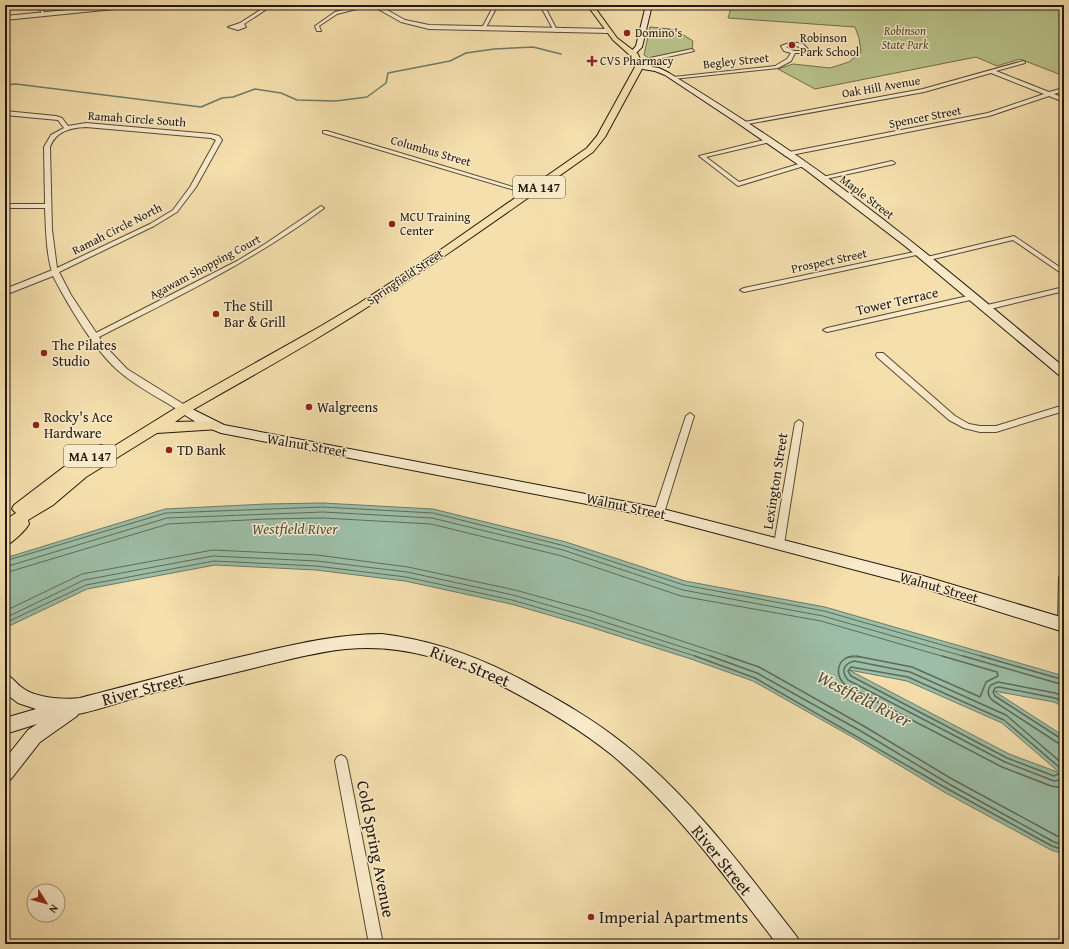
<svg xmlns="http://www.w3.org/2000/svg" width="1069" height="949" viewBox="0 0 1069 949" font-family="'Gentium Book Plus',serif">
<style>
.green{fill:#b9c28b;stroke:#6e6e4c}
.water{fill:#9cbda6;stroke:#6b7b69;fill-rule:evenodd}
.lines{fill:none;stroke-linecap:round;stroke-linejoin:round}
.shore-far1{stroke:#5f6b5a;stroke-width:1}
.shore{stroke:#5f6b5a;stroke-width:1.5}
.stream{stroke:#6b7b69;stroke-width:1.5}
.minor-casing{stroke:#564a36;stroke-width:2}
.tertiary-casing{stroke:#564a36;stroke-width:2}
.secondary-casing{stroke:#22190e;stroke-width:2}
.primary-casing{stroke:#22190e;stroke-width:2}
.minor{fill:#f8eaca;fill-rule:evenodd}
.tertiary{fill:#f8eaca;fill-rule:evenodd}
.secondary{fill:#f8eaca;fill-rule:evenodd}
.primary{fill:#f4dfad;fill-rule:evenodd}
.poi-dot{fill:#8f2418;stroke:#f8eaca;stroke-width:1.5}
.labels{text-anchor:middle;stroke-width:3;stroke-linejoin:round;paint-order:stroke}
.far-park-label{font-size:12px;font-style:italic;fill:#4f4c34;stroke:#f8eaca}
.far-poi-label{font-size:12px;fill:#22190e;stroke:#f8eaca;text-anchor:start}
.far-street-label{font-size:12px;fill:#22190e;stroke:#f8eaca}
.shield{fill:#f8eaca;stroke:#625846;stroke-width:1}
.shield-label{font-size:13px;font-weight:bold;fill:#22190e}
.street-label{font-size:14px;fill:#22190e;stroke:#f8eaca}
.poi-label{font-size:14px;fill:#22190e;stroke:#f8eaca;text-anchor:start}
.water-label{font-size:15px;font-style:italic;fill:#4d5243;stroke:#f8eaca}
.near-street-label{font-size:17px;fill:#22190e;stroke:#f8eaca}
.near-poi-label{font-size:17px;fill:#22190e;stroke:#f8eaca;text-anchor:start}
.near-water-label{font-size:18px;font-style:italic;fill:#4d5243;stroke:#f8eaca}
</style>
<rect width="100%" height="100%" fill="#f4dfad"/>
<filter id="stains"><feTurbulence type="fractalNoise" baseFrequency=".005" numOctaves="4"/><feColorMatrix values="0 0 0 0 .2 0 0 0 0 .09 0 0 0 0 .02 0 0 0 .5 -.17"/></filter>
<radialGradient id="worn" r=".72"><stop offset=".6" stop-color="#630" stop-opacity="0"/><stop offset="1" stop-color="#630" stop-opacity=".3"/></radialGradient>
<g class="green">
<polygon points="732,5 1064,5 1064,76 1020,59 997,66 976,57 815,89 778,69 793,64 830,68 849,62 861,52 859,38 855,27 728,18"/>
<polygon points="650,27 670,29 679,32 693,41 692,50 650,59 644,55"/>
</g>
<path class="water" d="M323 503 433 509 566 542 685 581 825 607 1064 676V707L1054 702 994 691 1064 736V854L1051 850 944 792 854 738 753 681 691 659 587 626 511 604 405 581 316 570 215 565 87 589 5 628V558L165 509 266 504ZM849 670 907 681 1002 723 1060 773 1009 754Z"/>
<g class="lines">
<g class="shore-far1">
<polyline points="5,561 166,513 323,507 433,513 565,546 684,585 824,611 984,657"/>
<polyline points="5,567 167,518 323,512 432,518 563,550 683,590 823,616 966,657"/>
<polyline points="5,573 168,524 266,519 323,518 431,524 562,556 681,596 821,621 945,657"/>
<polyline points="5,611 82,574 213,550 317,555 408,567 515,590 591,611 730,657"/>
<polyline points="5,618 84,580 213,556 317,561 407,572 513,595 589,617 713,657"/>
<polyline points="5,623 86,585 214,561 316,566 406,577 512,600 588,622 698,657"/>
<polyline points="848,657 861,657"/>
</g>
<g class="shore">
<polyline points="695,656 755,678 946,788 1052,846 1064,850"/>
<polyline points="710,656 757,673 859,730 949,784 1054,842 1064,845"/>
<polyline points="727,656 759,667 862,725 952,779 1057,836 1064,838"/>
<path d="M854 656C837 657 834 674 845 685L1002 767 1051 786 1057 787 1064 785"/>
<polyline points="856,656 912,667 980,697 986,682 998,676 997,672 942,656"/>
<polyline points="963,656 1064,685"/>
<polyline points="981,656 1064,680"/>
<polygon points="851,667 908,677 1004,720 1059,767 1060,773 1054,776 1007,758 851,676 848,671"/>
<path d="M1064 697 1055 693 998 682 991 685C987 690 987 695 992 700L1058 743 1064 744"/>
<polyline points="1064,702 1055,698 999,687 995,688 993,692 995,696 1060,738 1064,739"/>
<path d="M1064 765 1006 715 910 672 854 661C843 664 841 672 848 680L1005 762 1054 781 1060 780 1064 777"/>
</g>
<polyline class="stream" points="5,85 16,84 201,107 222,98 233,97 255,89 281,93 297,100 336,101 367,97 386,83 388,73 450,61 466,53 494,49 533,47 561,54"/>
<defs>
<g id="minor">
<polygon points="38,5 42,5 44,14 42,14"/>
<polygon points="268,5 273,5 244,24 246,27 238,30 228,27 240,23"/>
<polygon points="365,5 372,5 337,14 319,26 321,31 317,31 315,26 335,12"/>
<polygon points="494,5 498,5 485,29 481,30"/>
<polygon points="540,5 544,5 558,32 554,31"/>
<polygon points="694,5 711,5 705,8"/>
<path d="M792 42 803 44 808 49 805 53H795L791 61 778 68 673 79 671 78 673 77 775 66 787 59 791 53 784 51 781 46ZM792 45 797 46 803 49 802 51H794L786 47Z"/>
<polygon points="692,49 694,51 654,60 651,69 647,68 648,62 650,58"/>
<polygon points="1023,61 1025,62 1025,63 996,71 1049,92 1064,88 1064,91 1054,94 1064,98 1064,102 1049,96 989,116 786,156 784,155 784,153 988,113 1044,94 991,73 924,92 742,125 739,123 923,89"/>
<path d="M5 111 56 116 62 118 68 126 86 123 211 134 219 136 222 140 196 187 177 212 154 226 55 274 52 272C46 252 46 229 45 208H5V204H45L44 147 51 135 64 128 58 120 5 115ZM86 127 211 138 216 140 190 187 173 210 150 224 57 268 52 230 50 147C56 131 70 128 86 127Z"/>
<polygon points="323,131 327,131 533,193 528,194 323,133"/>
<polygon points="768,139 770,140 770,142 706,157 739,182 802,163 805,165 804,166 738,186 699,156"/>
<polygon points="892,161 895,163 894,164 821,180 818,178"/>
<path d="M321 206 324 208 323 209C253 261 175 298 97 338H91L90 336 237 261 265 244Z"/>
<polygon points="1014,236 1064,270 1064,275 1013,240 925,261 922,259 923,258"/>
<polygon points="919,251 922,253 921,254 744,292 740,290 744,288"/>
<polygon points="1064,287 1064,291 986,310 982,308 983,306"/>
<polygon points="972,295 976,297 975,299 827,332 823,330 827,328"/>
<polygon points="877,353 883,353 955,416 969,424 980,426 996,426 1064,405 1064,411 996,432 980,432 964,428 949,420 877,357 876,355"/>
<polygon points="690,413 694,416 664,513 662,516 656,516 654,513 686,416"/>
<polygon points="799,420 803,423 784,544 782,547 776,547 774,544 795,423"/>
<polygon points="1064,574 1064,628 1059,627 1058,624 1059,578 1060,575"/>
<polygon points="341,755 345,757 347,761 383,944 369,944 335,761 337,757"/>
</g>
<g id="tertiary">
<polygon points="119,5 137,5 134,7 5,20 5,16"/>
<polygon points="371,5 378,5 405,20 429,25 609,29 612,31 609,33 429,29 401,22"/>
<path d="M55 269 59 272 71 295 105 346 127 369 188 407 189 409 188 411H180C161 399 139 388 121 373 96 353 68 305 53 276L5 295V289Z"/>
</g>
<g id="secondary">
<polygon points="646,5 652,5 642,47 635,54 631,54 630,53 636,46"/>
<path d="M639 65 659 68 669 73C726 108 782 144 835 183 914 241 989 305 1064 367V377L1060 376 905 246 806 170 736 122 665 75 655 71 637 68 636 67Z"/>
<polygon points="184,405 224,425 659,508 920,575 1064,618 1064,632 920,587 659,518 221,433 199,424 180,412 178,409 180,406"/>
<path d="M382 634C433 640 479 657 524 681 559 700 593 719 624 744 692 798 744 869 797 937L800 944H777C726 878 677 809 612 755 580 729 544 708 508 689 458 662 404 643 346 649 316 652 287 660 258 667 223 676 188 683 153 693 128 699 103 709 78 714L77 716 40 742 11 779 5 782V759L28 730 37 724 5 734V718L36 709 18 703 5 693V674C13 677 17 685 24 689 37 698 65 700 80 698 138 683 195 667 253 654 296 644 337 634 382 634Z"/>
</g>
<path id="primary" d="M587 5H593L617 38 638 54 643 67 605 137 593 152C518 205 444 258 366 308 309 345 248 378 189 412L175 422 214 421 219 423 221 426 219 429 157 433 86 477 53 505 28 520 29 524C26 530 11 544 5 546V520L16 513 12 509 14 505 77 457 101 445 106 447 108 450 179 406 321 326 358 304 436 253 587 148 597 136 635 67 632 57 613 40Z"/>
</defs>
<use href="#minor" class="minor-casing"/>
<use href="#tertiary" class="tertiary-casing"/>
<use href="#secondary" class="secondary-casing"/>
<use href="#primary" class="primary-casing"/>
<use href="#minor" class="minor"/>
<use href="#tertiary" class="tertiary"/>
<use href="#secondary" class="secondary"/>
<use href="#primary" class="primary"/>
</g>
<g class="poi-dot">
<circle cx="627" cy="33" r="4"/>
<circle cx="792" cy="45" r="4"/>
<path d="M590 55h4v4h4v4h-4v4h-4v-4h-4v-4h4z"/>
<circle cx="392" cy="224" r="4"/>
<circle cx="216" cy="314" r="4"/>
<circle cx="44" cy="353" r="4"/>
<circle cx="309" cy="407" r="4"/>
<circle cx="36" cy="425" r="4"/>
<circle cx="169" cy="450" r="4"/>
<circle cx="591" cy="917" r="4"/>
</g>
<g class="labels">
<g class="far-park-label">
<text x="905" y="35">Robinson<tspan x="905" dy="14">State Park</tspan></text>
</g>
<g class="far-poi-label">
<text x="635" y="37">Domino's</text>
<text x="800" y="42">Robinson<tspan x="800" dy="14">Park School</tspan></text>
<text x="600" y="65">CVS Pharmacy</text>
<text x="400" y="221">MCU Training<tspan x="400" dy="14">Center</tspan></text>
</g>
<g class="far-street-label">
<text transform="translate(736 61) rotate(-6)" y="4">Begley Street</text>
<text transform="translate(881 87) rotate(-10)" y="4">Oak Hill Avenue</text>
<text transform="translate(925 117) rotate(-11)" y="4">Spencer Street</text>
<text transform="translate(137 119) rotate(4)" y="4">Ramah Circle South</text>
<text transform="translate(431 151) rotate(16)" y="4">Columbus Street</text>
<text transform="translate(867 197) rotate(37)" y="4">Maple Street</text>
<text transform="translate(117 229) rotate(-27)" y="4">Ramah Circle North</text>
<text transform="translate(829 261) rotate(-12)" y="4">Prospect Street</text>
<text transform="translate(205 267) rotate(-28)" y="4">Agawam Shopping Court</text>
<text transform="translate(405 277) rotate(-34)" y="4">Springfield Street</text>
</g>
<g class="shield">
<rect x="513" y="176" width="52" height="22" rx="3"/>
<rect x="64" y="445" width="52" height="22" rx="3"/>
</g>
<g class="shield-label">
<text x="539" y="192">MA 147</text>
<text x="90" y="461">MA 147</text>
</g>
<g class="street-label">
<text transform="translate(897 301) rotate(-13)" y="5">Tower Terrace</text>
<text transform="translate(307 445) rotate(10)" y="5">Walnut Street</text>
<text transform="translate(775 481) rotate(-81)" y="5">Lexington Street</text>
<text transform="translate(626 506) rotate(12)" y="5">Walnut Street</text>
<text transform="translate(939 587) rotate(16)" y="5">Walnut Street</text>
</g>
<g class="poi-label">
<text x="224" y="311">The Still<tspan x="224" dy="16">Bar &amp; Grill</tspan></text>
<text x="52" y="350">The Pilates<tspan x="52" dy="16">Studio</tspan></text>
<text x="317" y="412">Walgreens</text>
<text x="44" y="422">Rocky's Ace<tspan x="44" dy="16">Hardware</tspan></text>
<text x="177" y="455">TD Bank</text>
</g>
<g class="water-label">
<text x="295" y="534">Westfield River</text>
</g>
<g class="near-street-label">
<text transform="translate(470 666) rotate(22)" y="6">River Street</text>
<text transform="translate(143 689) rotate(-15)" y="6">River Street</text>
<text transform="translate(376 849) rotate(79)" y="6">Cold Spring Avenue</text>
<text transform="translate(722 860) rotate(51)" y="6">River Street</text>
</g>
<g class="near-poi-label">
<text x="599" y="923">Imperial Apartments</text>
</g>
<g class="near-water-label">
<text transform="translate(864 699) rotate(27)" y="6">Westfield River</text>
</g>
</g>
<rect width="1069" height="949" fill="none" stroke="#f4dfad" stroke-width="20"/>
<rect x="6" y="6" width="1057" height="937" fill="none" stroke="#22190e" stroke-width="2"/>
<rect x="10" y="10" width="1049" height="929" fill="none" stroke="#22190e"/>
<g transform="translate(46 903) rotate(127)"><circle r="19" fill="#f8eaca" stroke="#a2967f"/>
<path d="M0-3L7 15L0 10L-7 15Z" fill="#8f2418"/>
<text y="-6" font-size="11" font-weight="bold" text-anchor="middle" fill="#22190e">N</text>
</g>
<rect width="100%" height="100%" filter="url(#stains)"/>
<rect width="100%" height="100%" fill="url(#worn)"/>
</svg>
